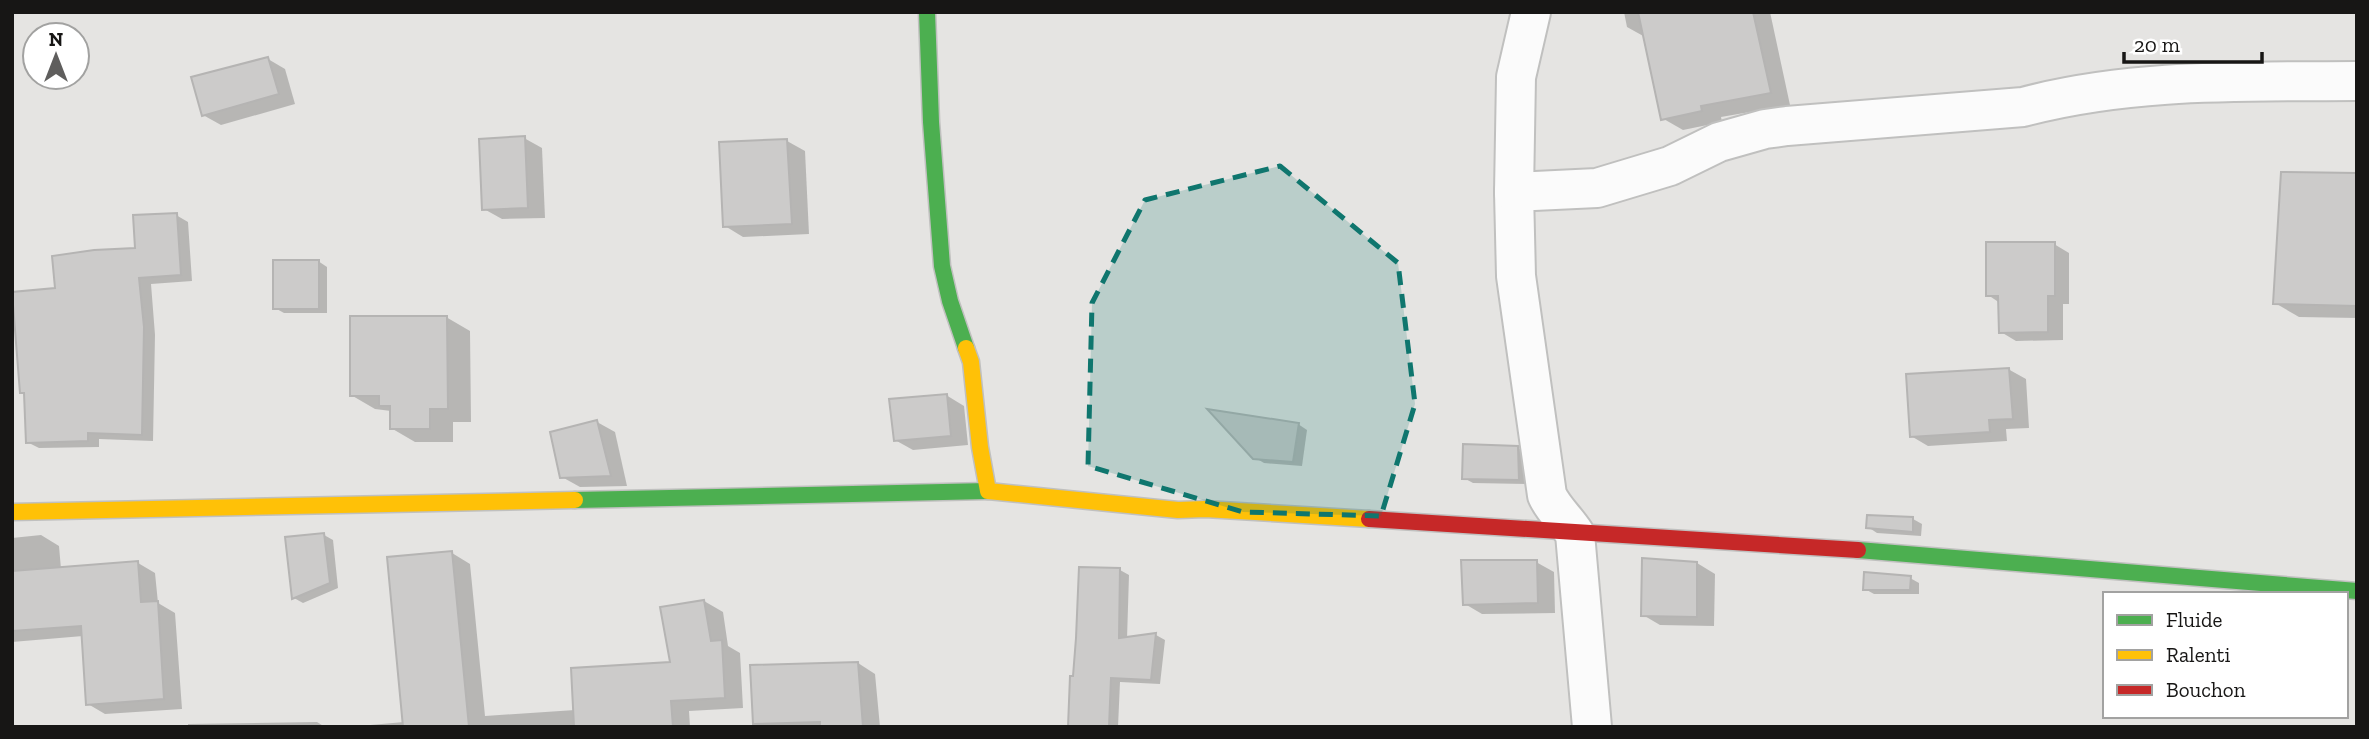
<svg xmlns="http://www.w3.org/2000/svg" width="2369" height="739" viewBox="0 0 2369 739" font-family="'Zilla Slab',serif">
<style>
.shadow{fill:#0003}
.building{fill:#cccbca;stroke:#b5b4b3;stroke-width:2}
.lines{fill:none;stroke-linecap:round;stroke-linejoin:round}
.street-casing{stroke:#c0c0bf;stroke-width:42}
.fast-casing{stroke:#c0c0bf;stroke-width:19}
.slow-casing{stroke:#c0c0bf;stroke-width:19}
.jam-casing{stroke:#c0c0bf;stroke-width:19}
.street{stroke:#fbfbfb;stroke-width:38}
.fast{stroke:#4caf50;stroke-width:16}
.slow{stroke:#ffc107;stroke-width:16}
.jam{stroke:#c62828;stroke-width:16}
.marked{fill:#0f766e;fill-opacity:0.2;stroke:#0f766e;stroke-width:5;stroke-dasharray:14 9;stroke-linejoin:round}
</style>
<rect width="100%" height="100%" fill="#e5e4e2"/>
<g class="shadow">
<polygon points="1624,12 1770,12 1790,105 1721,117 1722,122 1683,130 1662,118 1645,37 1627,27"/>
<polygon points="268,59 285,69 295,104 221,125 203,115"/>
<polygon points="524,138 542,148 545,218 502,219 484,209"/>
<polygon points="787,141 805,151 809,234 743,237 725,226"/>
<polygon points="2357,175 2357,318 2299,317 2275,303"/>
<polygon points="176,215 188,222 192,281 151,284 155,335 153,441 99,439 99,447 39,448 27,442 26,394 21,392 57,290 137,250"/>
<polygon points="2054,244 2069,253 2069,304 2063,304 2063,340 2016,341 2001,332 2000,303 1988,295"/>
<polygon points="318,261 327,267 327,313 284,313 275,308"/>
<polygon points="446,317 470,331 471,422 453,422 453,442 415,442 391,428 391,411 375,409 351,395"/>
<polygon points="2008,369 2026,379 2029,428 2006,429 2007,441 1928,446 1911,436"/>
<polygon points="946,395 964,406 968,445 913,450 895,440"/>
<polygon points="597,422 615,432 627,486 580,487 562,477"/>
<polygon points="1298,424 1307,430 1302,466 1264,463 1254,457"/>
<polygon points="1517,447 1526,453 1527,484 1473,483 1464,478"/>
<polygon points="1913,519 1922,524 1921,536 1877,533 1868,527"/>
<polygon points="41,535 59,546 61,569 138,563 155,573 158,603 175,613 182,709 105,714 88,704 83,636 12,642 12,538"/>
<polygon points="324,535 333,540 338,588 303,603 294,598"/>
<polygon points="452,553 470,564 485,716 575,710 672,664 704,601 723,612 728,646 740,653 743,708 689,711 690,727 348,727 404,722"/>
<polygon points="1536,562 1554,572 1555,613 1482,614 1465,604"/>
<polygon points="1697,563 1715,574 1714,626 1660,625 1643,615"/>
<polygon points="1120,570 1129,575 1127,639 1156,635 1165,640 1160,684 1120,682 1118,727 1070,727"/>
<polygon points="1910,578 1919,583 1919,594 1874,594 1865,589"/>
<polygon points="858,663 875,674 880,727 760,727 754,723"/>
<polygon points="317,722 325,727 188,727 188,724"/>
</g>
<g class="building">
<polygon points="1638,12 1753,12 1771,93 1701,106 1702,111 1661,120"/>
<polygon points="268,57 279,94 202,116 191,77"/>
<polygon points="525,136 528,208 482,210 479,139"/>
<polygon points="787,139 792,224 723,227 719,142"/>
<polygon points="2281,172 2357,173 2357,306 2273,304"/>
<polygon points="177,213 181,275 139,278 144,327 142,435 88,433 88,441 26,443 24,393 20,393 12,292 55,288 52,256 94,250 135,248 133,215"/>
<polygon points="1986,242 2055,242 2055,296 2048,296 2048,332 1999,333 1998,296 1986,296"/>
<rect x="273" y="260" width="46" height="49"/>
<polygon points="350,316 447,316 448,409 430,409 430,429 390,429 390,406 379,406 379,396 350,396"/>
<polygon points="2009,368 2013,419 1989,420 1990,432 1910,437 1906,374"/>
<polygon points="947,394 951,436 894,441 889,399"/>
<polygon points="1207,409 1299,423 1293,462 1253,459"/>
<polygon points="597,420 611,476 560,478 550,432"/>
<polygon points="1463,444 1518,446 1519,480 1462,479"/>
<polygon points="1867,515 1913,517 1913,532 1866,528"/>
<polygon points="324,533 330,583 292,599 285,537"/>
<polygon points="452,551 469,727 403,727 387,557"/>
<polygon points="1642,558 1697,562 1697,617 1641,616"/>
<polygon points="1461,560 1537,560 1538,603 1463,605"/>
<polygon points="138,561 141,602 158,601 164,699 86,705 81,626 12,631 12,571"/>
<polygon points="1079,567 1120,568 1119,638 1156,633 1151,680 1111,678 1109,727 1068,727 1070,676 1073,676 1076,638"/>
<polygon points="1864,572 1911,576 1910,590 1863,590"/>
<polygon points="704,600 711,641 722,640 725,698 671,701 673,727 574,727 571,668 670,662 660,607"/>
<polygon points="858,662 863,727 820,727 820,722 753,724 750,665"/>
</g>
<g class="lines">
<defs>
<g id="street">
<path d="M1531 12 1516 77 1514 192 1516 276 1547 495C1553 509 1566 520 1575 534L1592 727"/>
<path d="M1514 192 1597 188 1670 166 1719 142 1765 129 1787 126 2023 107C2132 78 2244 82 2357 81"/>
</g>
<g id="fast">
<polyline points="927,12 931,122 942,266 950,301 966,348"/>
<polyline points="575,500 988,491"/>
<polyline points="1858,550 2357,591"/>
</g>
<g id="slow">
<polyline points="966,348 971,362 980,447 988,491 1178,510 1205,509 1369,519"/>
<polyline points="12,512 575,500"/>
</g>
<polyline id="jam" points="1369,519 1858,550"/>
</defs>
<use href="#street" class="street-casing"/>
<use href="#fast" class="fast-casing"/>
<use href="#slow" class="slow-casing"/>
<use href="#jam" class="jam-casing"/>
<use href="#street" class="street"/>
<use href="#fast" class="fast"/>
<use href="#slow" class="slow"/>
<use href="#jam" class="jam"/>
</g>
<path class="marked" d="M1280 166 1398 263 1415 404 1381 516 1243 512 1088 466 1092 303 1145 200Z"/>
<rect width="2369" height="739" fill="none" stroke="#171615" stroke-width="28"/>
<rect x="2103" y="592" width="245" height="126" fill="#ffffff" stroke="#a2a2a1" stroke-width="2"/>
<rect x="2117" y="615" width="35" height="10" fill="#4caf50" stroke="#a2a2a1" stroke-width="2"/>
<text x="2166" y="627" font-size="21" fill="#171615">Fluide</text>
<rect x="2117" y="650" width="35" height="10" fill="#ffc107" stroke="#a2a2a1" stroke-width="2"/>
<text x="2166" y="662" font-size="21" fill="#171615">Ralenti</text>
<rect x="2117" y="685" width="35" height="10" fill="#c62828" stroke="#a2a2a1" stroke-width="2"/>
<text x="2166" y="697" font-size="21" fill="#171615">Bouchon</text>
<g transform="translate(56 56)"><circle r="33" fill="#ffffff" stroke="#a2a2a1" stroke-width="2"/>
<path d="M0-5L12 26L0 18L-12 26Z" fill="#5f5e5d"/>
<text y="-10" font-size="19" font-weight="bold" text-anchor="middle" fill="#171615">N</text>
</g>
<path d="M2124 52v10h138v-10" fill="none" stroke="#171615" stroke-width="3.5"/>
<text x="2134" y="52" font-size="21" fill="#171615" stroke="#ffffff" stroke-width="5" paint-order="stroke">20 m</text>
</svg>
